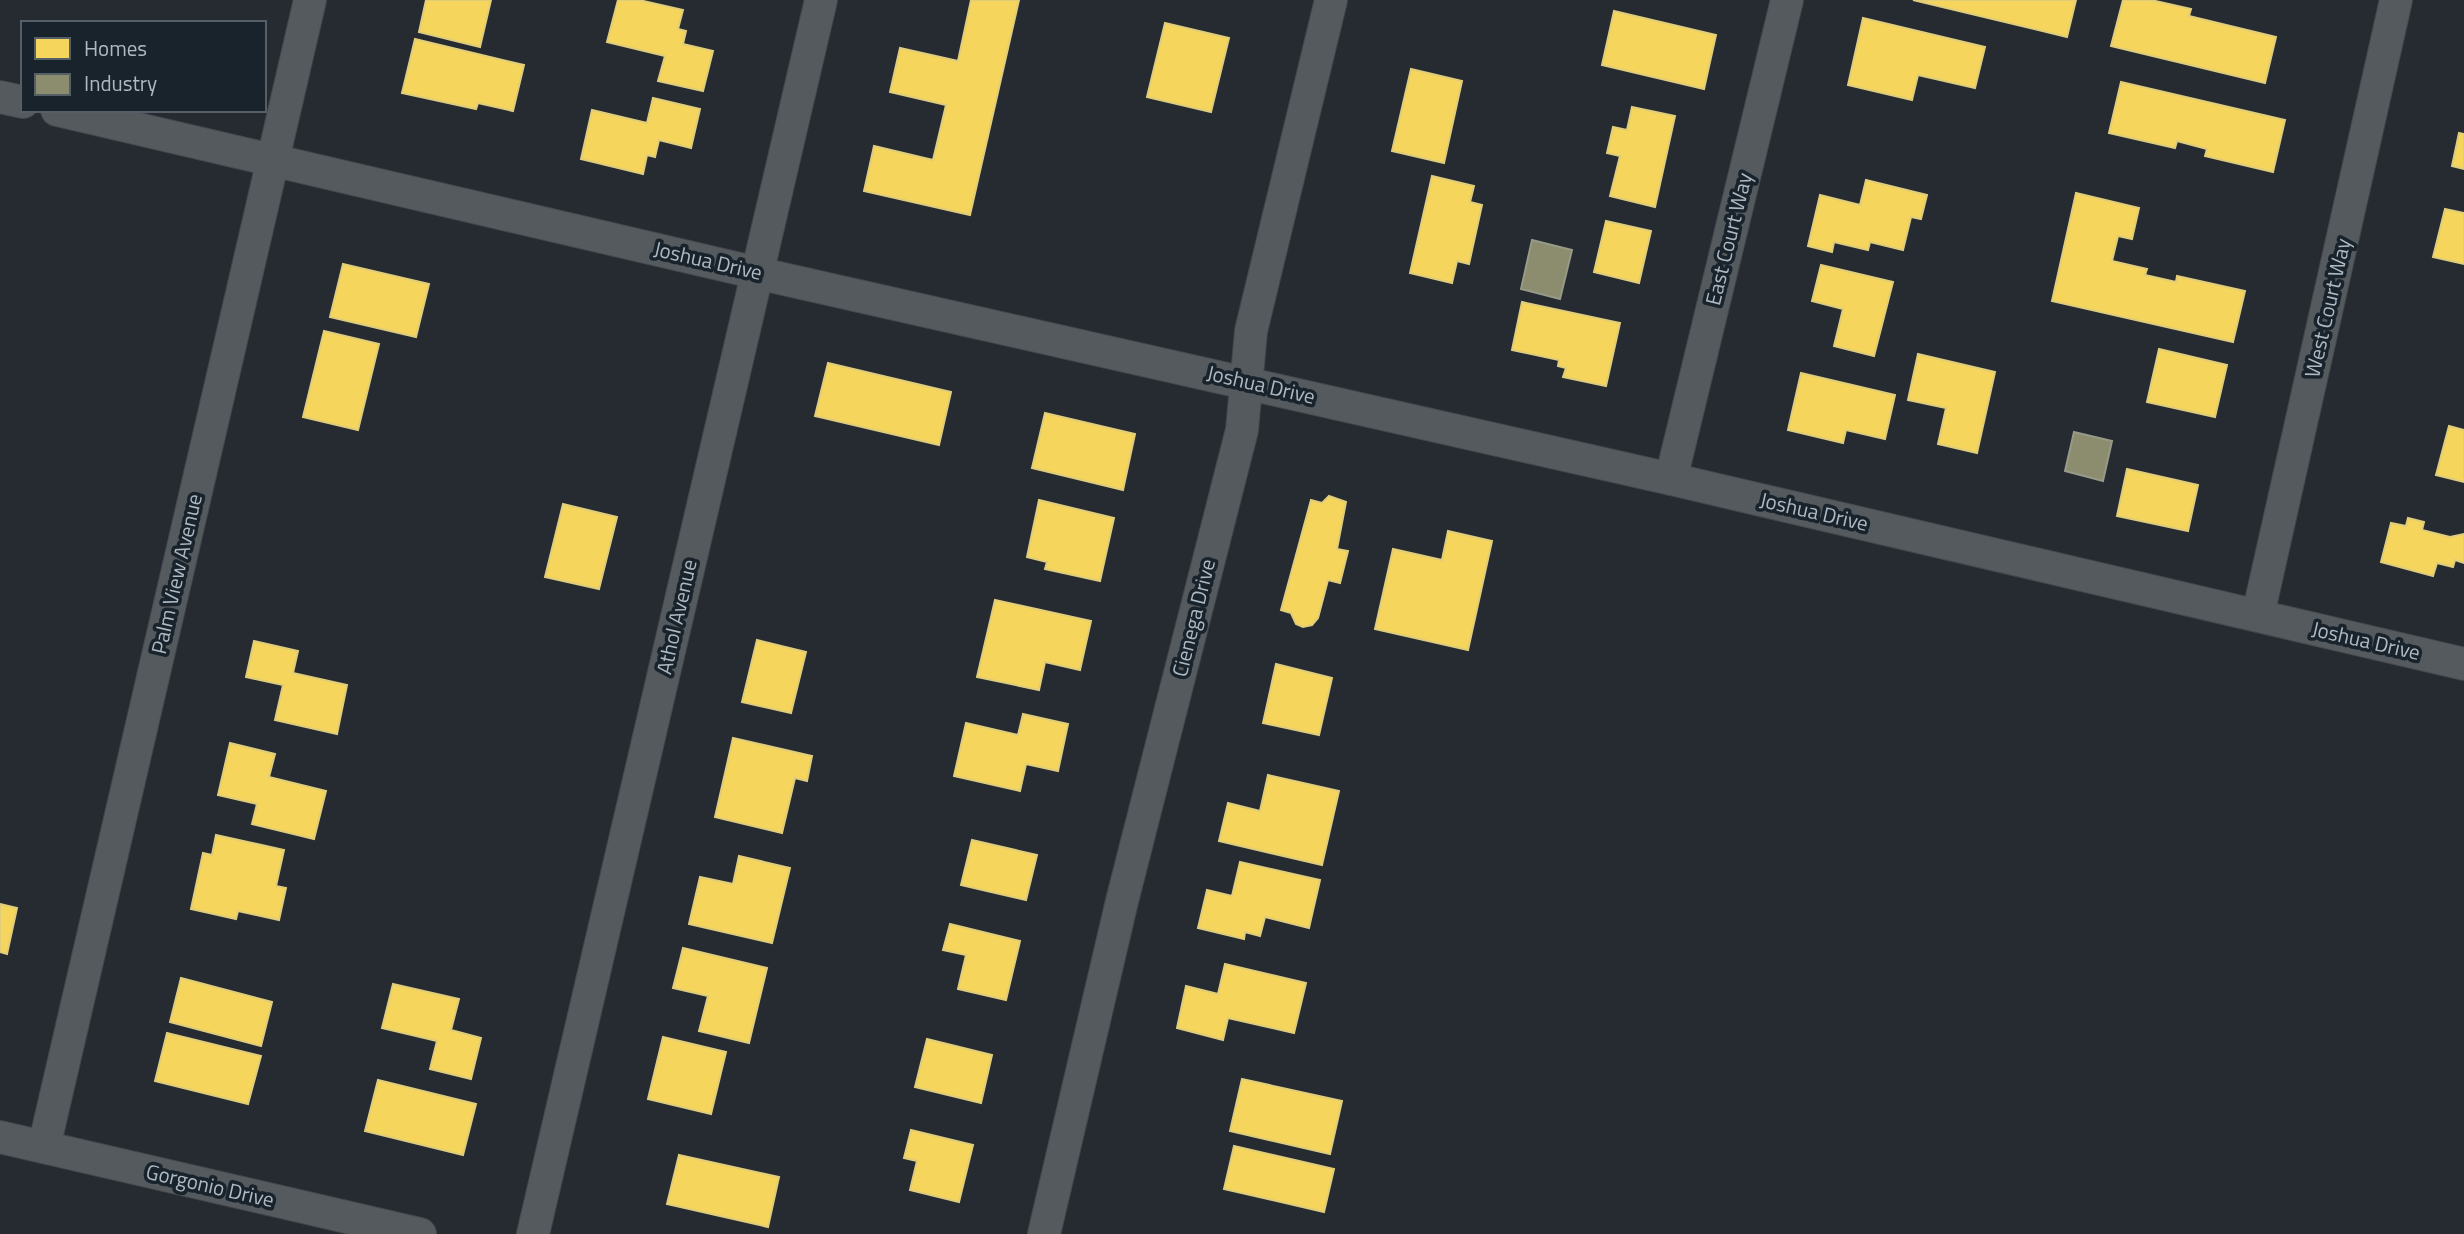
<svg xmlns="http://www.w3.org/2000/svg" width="2464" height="1234" viewBox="0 0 2464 1234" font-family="'Titillium Web',sans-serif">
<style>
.homes{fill:#f6d55c;stroke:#e0cd7b;stroke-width:2}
.industry{fill:#8c8c6e;stroke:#969a88;stroke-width:2}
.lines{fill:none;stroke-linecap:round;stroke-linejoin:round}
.minor-casing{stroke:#42474c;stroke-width:34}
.minor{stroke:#555a5f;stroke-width:32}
.labels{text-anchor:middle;stroke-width:7;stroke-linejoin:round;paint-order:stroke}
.street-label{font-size:21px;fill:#aeb9c3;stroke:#19232b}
</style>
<rect width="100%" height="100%" fill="#252b31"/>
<g class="homes">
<polygon points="426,0 491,0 480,47 419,32"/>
<polygon points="618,0 639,0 683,10 678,29 686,31 683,44 713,51 703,91 658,81 665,56 607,42"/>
<polygon points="971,0 1019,0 970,215 864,191 874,146 933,160 946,105 890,92 900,48 958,61"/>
<polygon points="1913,0 2076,0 2067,37"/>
<polygon points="2123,0 2151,0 2191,9 2189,16 2276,37 2265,83 2111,46"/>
<polygon points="1614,11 1716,35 1704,89 1602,65"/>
<polygon points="1863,18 1985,47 1975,88 1918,75 1912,100 1848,85"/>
<polygon points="1165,23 1229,38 1211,112 1147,97"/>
<polygon points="415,39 524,65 513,111 478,103 476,109 402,93"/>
<polygon points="1411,69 1462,81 1444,163 1392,151"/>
<polygon points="2121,82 2285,120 2273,172 2205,156 2207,149 2177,141 2175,148 2109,133"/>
<polygon points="653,98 700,109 691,148 659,140 655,157 647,155 643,174 581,159 592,110 647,123"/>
<polygon points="1632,107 1675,116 1655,207 1610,196 1620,156 1607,153 1613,127 1627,130"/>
<polygon points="2459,133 2464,134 2464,169 2452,166"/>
<polygon points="1432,176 1474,186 1470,202 1482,205 1469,264 1457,261 1452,283 1410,273"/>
<polygon points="1866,180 1927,195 1921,219 1911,217 1903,250 1870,242 1868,250 1834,242 1832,252 1808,246 1820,195 1860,205"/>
<polygon points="2076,193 2139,208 2132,239 2118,236 2112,261 2147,269 2145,275 2176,282 2177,276 2245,291 2233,342 2052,301"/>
<polygon points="2445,209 2464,213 2464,264 2433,257"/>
<polygon points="1606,221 1651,231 1639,283 1594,272"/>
<polygon points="343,264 429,284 416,337 330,317"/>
<polygon points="1821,265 1893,282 1874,356 1834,346 1843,309 1812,301"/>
<polygon points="1522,302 1620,323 1606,386 1563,377 1566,368 1558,366 1559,360 1512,350"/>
<polygon points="324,331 379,344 358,430 303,417"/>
<polygon points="2159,349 2227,365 2215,417 2147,402"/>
<polygon points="1918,354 1995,372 1977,453 1938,444 1946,408 1908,400"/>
<polygon points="828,363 951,392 939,445 815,416"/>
<polygon points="1801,373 1895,395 1885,439 1846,430 1843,443 1788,430"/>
<polygon points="1045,413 1135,434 1123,490 1032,468"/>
<polygon points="2449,426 2464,430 2464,482 2436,475"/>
<polygon points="2127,469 2198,485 2188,531 2117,516"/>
<polygon points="1329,496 1346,502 1337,549 1348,551 1340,583 1328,580 1318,618 1312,625 1303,627 1296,624 1291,613 1281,610 1311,500 1322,503"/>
<polygon points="1039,500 1114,518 1100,581 1045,569 1047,562 1027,557"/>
<polygon points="563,504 617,517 599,589 545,577"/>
<polygon points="2408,518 2424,522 2422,530 2450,537 2464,534 2464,563 2455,560 2453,567 2437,563 2433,576 2381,562 2391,523 2406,526"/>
<polygon points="1448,531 1492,541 1468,650 1375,629 1393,549 1442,560"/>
<polygon points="995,600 1091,621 1080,670 1045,662 1039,690 977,677"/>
<polygon points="757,640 806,652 791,713 742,702"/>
<polygon points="254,641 298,651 293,673 347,685 337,734 275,720 283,685 246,677"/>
<polygon points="1276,664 1332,678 1319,735 1263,723"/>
<polygon points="1023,714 1068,724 1058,771 1026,764 1020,791 954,776 966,723 1018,735"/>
<polygon points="733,738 812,756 807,781 795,778 782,833 715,817"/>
<polygon points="230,743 275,754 269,777 326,791 314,839 252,824 257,804 218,795"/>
<polygon points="1268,775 1339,791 1322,865 1219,841 1228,803 1260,811"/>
<polygon points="216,835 284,850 276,886 286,888 279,920 238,911 236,919 191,909 203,853 212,855"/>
<polygon points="972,840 1037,855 1026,900 961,885"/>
<polygon points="739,856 790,868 772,943 689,924 700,877 733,884"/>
<polygon points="1240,862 1320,880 1309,928 1265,917 1260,936 1245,932 1244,939 1198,928 1207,890 1232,896"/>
<polygon points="0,904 17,908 7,954 0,952"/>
<polygon points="950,924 1020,941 1006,1000 958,989 966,955 943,950"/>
<polygon points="683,948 767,968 749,1043 699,1031 708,996 673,988"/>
<polygon points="1225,964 1306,983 1294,1033 1228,1018 1223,1040 1177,1028 1186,986 1218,994"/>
<polygon points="181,978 272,1002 261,1046 170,1022"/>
<polygon points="393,984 459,999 451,1030 481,1038 471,1079 430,1069 437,1041 382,1028"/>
<polygon points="167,1033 261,1056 248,1104 155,1081"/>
<polygon points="663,1037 726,1052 711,1114 648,1099"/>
<polygon points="927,1039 992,1055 981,1103 915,1087"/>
<polygon points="1242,1079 1342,1101 1330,1154 1230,1131"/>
<polygon points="378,1080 476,1104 463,1155 365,1131"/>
<polygon points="911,1130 973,1145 959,1202 910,1190 917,1161 904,1158"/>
<polygon points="1234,1146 1334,1169 1324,1212 1224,1189"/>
<polygon points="679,1155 779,1177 768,1227 667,1204"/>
</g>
<g class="industry">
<polygon points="1532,240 1572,250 1560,299 1521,289"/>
<polygon points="2074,432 2112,441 2103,481 2065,471"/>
</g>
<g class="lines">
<defs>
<g id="minor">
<polyline points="0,97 23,102"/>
<polyline points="57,110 757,273 1671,479 2464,664"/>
<polyline points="1671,479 1787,0"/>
<polyline points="2258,615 2396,0"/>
<polyline points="0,1137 420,1234"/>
<polyline points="44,1147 310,0"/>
<polyline points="533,1234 821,0"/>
<polyline points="1044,1234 1122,901 1242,430 1251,331 1331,0"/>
</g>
</defs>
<use href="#minor" class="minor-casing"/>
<use href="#minor" class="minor"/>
</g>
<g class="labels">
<g class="street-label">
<text transform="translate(1729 239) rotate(-76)" y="7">East Court Way</text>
<text transform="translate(708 261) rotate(13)" y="7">Joshua Drive</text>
<text transform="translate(2328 308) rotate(-77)" y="7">West Court Way</text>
<text transform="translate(1261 385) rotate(13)" y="7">Joshua Drive</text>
<text transform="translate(1814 512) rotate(13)" y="7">Joshua Drive</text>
<text transform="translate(177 574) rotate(-77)" y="7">Palm View Avenue</text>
<text transform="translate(677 617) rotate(-77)" y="7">Athol Avenue</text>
<text transform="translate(1194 618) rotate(-76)" y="7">Cienega Drive</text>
<text transform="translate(2366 641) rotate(13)" y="7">Joshua Drive</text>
<text transform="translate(210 1186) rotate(13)" y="7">Gorgonio Drive</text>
</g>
</g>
<rect x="21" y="21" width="245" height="91" fill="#19232b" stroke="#555f68" stroke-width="2"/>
<rect x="35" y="38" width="35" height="21" fill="#f6d55c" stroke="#555f68" stroke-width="2"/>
<text x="84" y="56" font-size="21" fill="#aeb9c3">Homes</text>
<rect x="35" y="74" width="35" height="21" fill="#8c8c6e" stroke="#555f68" stroke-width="2"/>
<text x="84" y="91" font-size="21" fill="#aeb9c3">Industry</text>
</svg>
